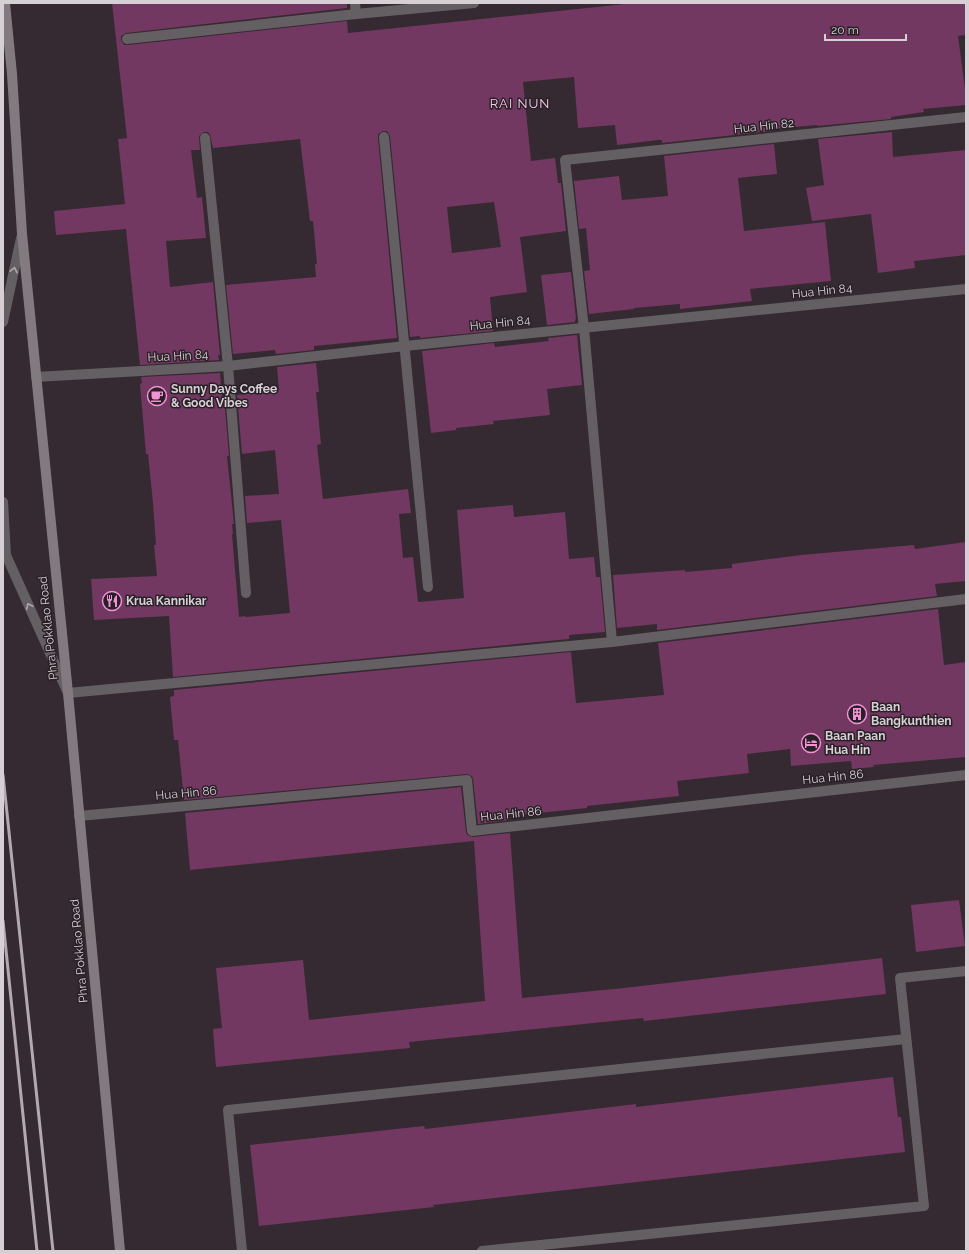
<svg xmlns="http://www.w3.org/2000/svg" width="969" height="1254" viewBox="0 0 969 1254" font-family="Raleway,sans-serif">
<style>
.building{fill:#723861;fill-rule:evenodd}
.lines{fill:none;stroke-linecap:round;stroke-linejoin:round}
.lane{stroke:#645f62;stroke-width:10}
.street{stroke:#645f62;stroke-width:10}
.secondary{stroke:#837a80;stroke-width:10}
.rail{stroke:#b2aaaf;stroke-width:3}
.oneway{stroke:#aea8ab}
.labels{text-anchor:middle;stroke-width:3;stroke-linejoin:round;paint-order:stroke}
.street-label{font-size:12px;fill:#d6cfd3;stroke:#2a2027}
.poi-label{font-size:12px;font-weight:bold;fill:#d6cfd3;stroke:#2a2027;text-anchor:start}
.neighbourhood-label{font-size:13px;letter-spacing:1px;fill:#f8ceea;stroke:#2a2027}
</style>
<rect width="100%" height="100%" fill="#352a31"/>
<g class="building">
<path d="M112 3H347V8L126 33 121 36V40L124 45H128L347 21 348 33 635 3H966V35L958 36 966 96V105L923 109 924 112 891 117V119L817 126V125L772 129V131L662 143V140H658L617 145 615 125 578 128 574 77 523 82 531 161 555 158 558 183H561L566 231 520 237 527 292 490 297 493 331 420 338V336L410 337 390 136 387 131H383L378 134V138L397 338 314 346V350L276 354 275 350 233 354 226 285 316 277 315 264H317L313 221H310L300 139 213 148 210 135 208 132H204L199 136 200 150H191L197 198 202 197 206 238 166 241 170 287 213 282 220 355H218L219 360 140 365 126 229 56 235 54 211 125 204 118 139 127 138ZM494 202 501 247 452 253 447 207Z"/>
<polygon points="892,132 893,157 966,150 966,255 914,261 915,268 878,273 871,214 812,221 806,188 824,185 818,139"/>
<polygon points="774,144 777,174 738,178 744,231 825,222 831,281 750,289 752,301 680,309 680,304 634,308 634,309 589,314 584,271 590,270 586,228 579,229 574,181 619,176 622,200 668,196 664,156"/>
<polygon points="571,272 576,319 575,320 575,322 547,325 541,275"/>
<polygon points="577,335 582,385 547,389 550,415 493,421 494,424 456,428 456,430 431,433 422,351 494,343 495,347 549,341 548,338"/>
<polygon points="316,363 319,392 316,392 321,444 317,445 323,499 408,489 411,513 399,514 403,558 413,557 418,602 464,598 457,510 513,505 514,517 565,512 569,559 594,557 596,577 600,577 605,632 569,635 569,639 173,677 169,616 94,620 91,579 157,576 154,545 156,545 153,503 148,454 146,454 140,384 142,383 141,377 220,373 222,397 224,396 229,456 227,456 234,524 232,524 233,534 232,534 239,617 245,616 245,617 290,613 281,520 247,523 245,496 279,494 275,450 242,454 237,395 279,390 277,367"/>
<polygon points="966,542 966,581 935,584 937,596 657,630 657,624 617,628 613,575 685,570 685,572 732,568 732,564 801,555 914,545 915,549"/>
<polygon points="938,609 944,665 966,662 966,757 873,765 874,767 852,769 851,761 791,766 790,749 747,754 749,773 677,781 679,796 587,806 587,808 509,816 509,820 478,824 473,779 472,776 467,774 184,800 178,740 174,740 170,697 174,696 174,690 571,652 576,703 664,695 658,643"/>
<polygon points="461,787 466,832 467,835 473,837 510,833 522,998 624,988 882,958 886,994 644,1021 643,1018 409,1042 410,1048 216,1067 213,1029 222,1028 216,968 303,960 309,1020 485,1001 474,841 190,870 185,813"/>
<polygon points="959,900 965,946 916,952 911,905"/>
<polygon points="893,1077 898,1117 901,1117 905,1152 433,1205 434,1207 259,1226 250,1145 424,1126 425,1129 636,1104 636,1107"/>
</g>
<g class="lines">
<g class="lane">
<polyline points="3,322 21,238"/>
<polyline points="3,502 6,555 67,691"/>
</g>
<g class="street">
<polyline points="355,3 356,14"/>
<polyline points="127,39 356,14 474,3"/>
<polyline points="384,137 428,587"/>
<polyline points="205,138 228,366 246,593"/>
<polyline points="36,377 228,366 405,346 966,289"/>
<polyline points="612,642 584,328 565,160 966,117"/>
<polyline points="68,693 612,642 966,599"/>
<polyline points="79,816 467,780 472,831 966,775"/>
<polyline points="242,1251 228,1110 906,1039"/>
<polyline points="482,1251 924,1206 900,978 966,971"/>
</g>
<polyline class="secondary" points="5,3 12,74 22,234 68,693 120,1251"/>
<g class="rail">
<polyline points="3,775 53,1251"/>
<polyline points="3,921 37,1251"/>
</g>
</g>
<defs><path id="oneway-chevron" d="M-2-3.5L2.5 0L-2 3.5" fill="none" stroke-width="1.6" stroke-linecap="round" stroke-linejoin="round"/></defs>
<g class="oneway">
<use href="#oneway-chevron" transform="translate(14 270) rotate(-78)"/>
<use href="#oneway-chevron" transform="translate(29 606) rotate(-114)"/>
</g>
<defs>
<symbol id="cafe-ring" viewBox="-11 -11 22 22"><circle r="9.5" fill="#2a2027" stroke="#f391d5" stroke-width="1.5"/><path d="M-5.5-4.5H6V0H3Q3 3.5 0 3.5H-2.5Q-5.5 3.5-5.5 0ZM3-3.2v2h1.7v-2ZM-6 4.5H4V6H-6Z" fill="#f391d5"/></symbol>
<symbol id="restaurant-ring" viewBox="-11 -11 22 22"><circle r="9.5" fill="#2a2027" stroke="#f391d5" stroke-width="1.5"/><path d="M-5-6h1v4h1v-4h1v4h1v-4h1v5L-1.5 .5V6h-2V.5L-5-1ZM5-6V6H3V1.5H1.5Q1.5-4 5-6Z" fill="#f391d5"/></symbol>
<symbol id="building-ring" viewBox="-11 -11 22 22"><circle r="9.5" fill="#2a2027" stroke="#f391d5" stroke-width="1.5"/><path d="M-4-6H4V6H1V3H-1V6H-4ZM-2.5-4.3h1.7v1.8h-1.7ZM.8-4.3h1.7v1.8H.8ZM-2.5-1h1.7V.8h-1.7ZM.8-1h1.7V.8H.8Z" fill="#f391d5"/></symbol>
<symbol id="hotel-ring" viewBox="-11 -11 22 22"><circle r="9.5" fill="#2a2027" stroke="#f391d5" stroke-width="1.5"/><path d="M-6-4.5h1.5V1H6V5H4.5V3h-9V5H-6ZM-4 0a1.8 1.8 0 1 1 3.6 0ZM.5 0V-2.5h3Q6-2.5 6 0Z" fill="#f391d5"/></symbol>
</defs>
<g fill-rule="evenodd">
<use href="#cafe-ring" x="146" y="385" width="22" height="22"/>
<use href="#restaurant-ring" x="101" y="590" width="22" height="22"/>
<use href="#building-ring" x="846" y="703" width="22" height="22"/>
<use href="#hotel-ring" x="800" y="732" width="22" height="22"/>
</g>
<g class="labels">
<g class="street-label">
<text transform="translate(764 126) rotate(-6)" y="4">Hua Hin 82</text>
<text transform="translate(822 291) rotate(-6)" y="4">Hua Hin 84</text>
<text transform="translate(500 323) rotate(-6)" y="4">Hua Hin 84</text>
<text transform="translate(178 356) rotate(-3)" y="4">Hua Hin 84</text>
<text transform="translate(48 628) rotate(-96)" y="4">Phra Pokklao Road</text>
<text transform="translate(833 777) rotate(-6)" y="4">Hua Hin 86</text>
<text transform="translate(186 793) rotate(-5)" y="4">Hua Hin 86</text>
<text transform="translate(511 814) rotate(-6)" y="4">Hua Hin 86</text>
<text transform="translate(79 951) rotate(-95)" y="4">Phra Pokklao Road</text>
</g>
<g class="poi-label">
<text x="171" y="393">Sunny Days Coffee<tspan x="171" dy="14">&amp; Good Vibes</tspan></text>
<text x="126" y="605">Krua Kannikar</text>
<text x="871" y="711">Baan<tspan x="871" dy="14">Bangkunthien</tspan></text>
<text x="825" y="740">Baan Paan<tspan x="825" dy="14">Hua Hin</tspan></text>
</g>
<g class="neighbourhood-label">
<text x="520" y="108">RAI NUN</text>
</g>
</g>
<rect width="969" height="1254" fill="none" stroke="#d6cfd3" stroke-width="8"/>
<path d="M825 34v6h81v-6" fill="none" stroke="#d6cfd3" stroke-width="2"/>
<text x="831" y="34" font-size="12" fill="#d6cfd3" stroke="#2a2027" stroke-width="3" paint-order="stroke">20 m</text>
</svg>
